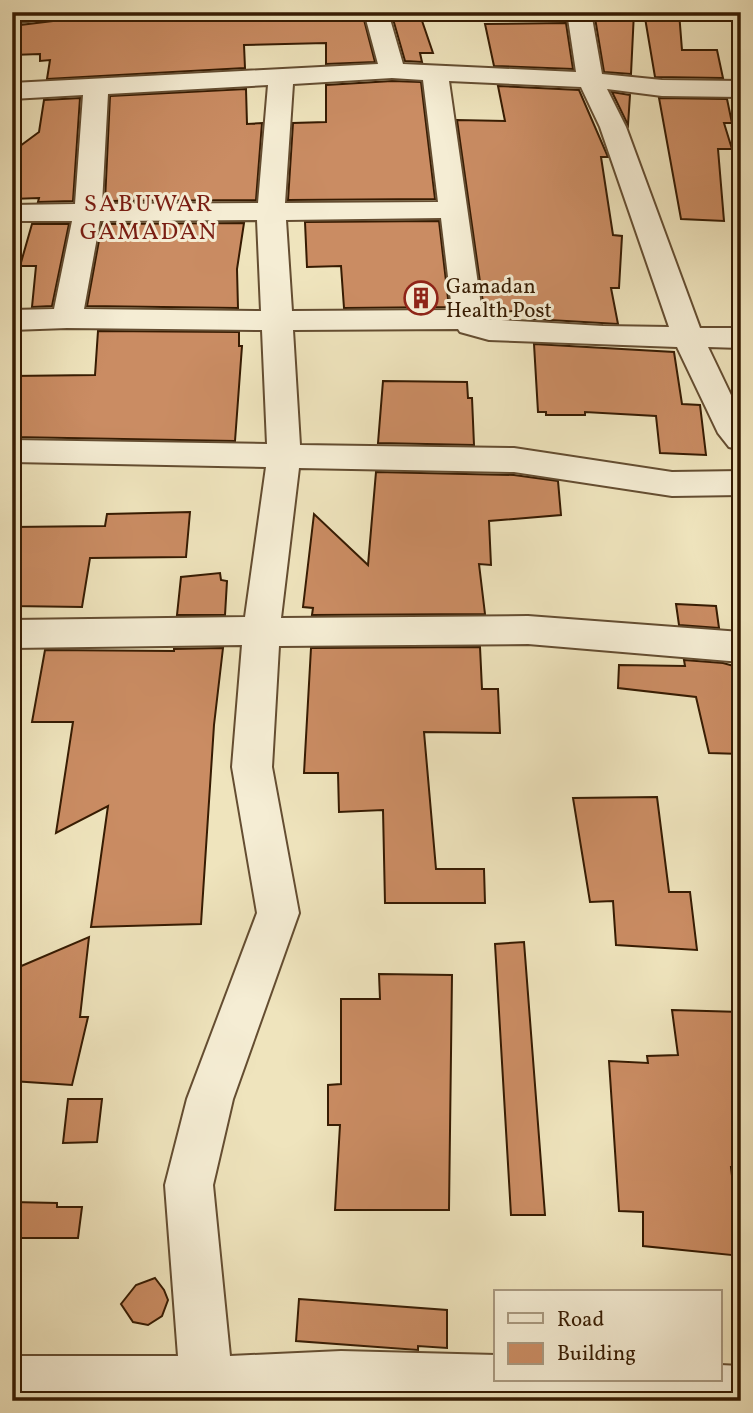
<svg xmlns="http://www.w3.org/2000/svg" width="753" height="1413" viewBox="0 0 753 1413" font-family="Vollkorn,serif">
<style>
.building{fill:#ca8c63;stroke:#361b02;stroke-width:2}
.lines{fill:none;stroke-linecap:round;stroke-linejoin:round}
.minor-casing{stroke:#644d31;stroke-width:4}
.minor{fill:#f5edd4;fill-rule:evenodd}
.labels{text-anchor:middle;stroke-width:6;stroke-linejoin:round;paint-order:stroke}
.far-poi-label{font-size:21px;fill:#361b02;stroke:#f5edd4;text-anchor:start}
.far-quarter-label{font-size:24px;letter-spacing:2px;fill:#7a1f14;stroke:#f5edd4}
</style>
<rect width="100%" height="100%" fill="#efe4bd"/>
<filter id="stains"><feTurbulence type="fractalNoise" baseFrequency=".00286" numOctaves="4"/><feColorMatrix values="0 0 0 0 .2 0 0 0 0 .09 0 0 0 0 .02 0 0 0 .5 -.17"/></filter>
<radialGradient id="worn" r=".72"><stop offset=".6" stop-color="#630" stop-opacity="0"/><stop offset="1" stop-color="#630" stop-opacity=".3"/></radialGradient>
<g class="building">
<polygon points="98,12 362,12 375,62 326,64 326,43 244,45 245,68 47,79 50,60 40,61 40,54 12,55 12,26 61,20 67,14"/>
<polygon points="391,12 419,12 433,53 420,53 422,62 405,61"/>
<polygon points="594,12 634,12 631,74 604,72"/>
<polygon points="644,12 679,12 682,50 717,50 723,78 655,77"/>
<polygon points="566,23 573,69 494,66 485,24"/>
<polygon points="392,81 421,82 435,199 288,200 293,123 326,122 326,85"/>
<polygon points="498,86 579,90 608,157 601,157 613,235 622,236 619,288 611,288 618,324 532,319 531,309 495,313 494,310 484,310 457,120 505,121"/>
<polygon points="246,89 247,124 262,123 256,200 105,201 110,96"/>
<polygon points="612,92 630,95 628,125"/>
<polygon points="80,98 73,201 38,202 39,198 12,199 12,152 39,132 44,100"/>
<polygon points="659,98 727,99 732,123 724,123 732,149 718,149 724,221 681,219"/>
<polygon points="439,221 449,307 344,308 341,266 307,267 305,222"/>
<polygon points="244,223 237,269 238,308 87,306 102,224"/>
<polygon points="32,224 69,224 52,306 32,307 36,266 20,266"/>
<polygon points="98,331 239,332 239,346 242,346 235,441 12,437 12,376 95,375"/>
<polygon points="534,344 674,352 682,404 700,405 706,455 660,453 656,416 585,412 585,415 546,415 546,412 538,412"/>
<polygon points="383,381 467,382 468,398 472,398 474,445 378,443"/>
<polygon points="376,472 514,475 558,481 561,515 489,521 491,565 479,564 485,614 312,615 313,608 303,607 314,514 368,565"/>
<polygon points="190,512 186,557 90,558 82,607 12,606 12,527 105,526 107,514"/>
<polygon points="220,573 221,580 227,581 225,615 177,615 181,577"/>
<polygon points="676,604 716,606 719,628 679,625"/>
<polygon points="480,647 482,689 498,689 500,733 424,732 436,869 484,869 485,903 385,903 383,810 339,812 338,773 304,773 311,648"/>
<polygon points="223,648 214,725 201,924 91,927 108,806 56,833 73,722 32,722 45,650 174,651 174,649"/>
<polygon points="684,660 723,663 741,668 741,754 709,753 696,697 618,688 619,665 685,666"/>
<polygon points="657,797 669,892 690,892 697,950 616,945 613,901 590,902 573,798"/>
<polygon points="89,937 80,1017 88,1017 72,1085 12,1081 12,970"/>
<polygon points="524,942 545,1215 511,1215 495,944"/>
<polygon points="379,974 452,975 449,1210 335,1210 340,1125 328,1125 328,1085 341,1084 341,999 380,999"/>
<polygon points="672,1010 741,1012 741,1167 731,1167 741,1256 643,1246 643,1212 619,1211 609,1061 648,1063 647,1056 678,1055"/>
<polygon points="68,1099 102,1099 97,1142 63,1143"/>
<polygon points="12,1202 57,1203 57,1207 82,1207 78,1238 12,1238"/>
<polygon points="155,1278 164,1290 168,1300 162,1316 148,1325 133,1322 121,1304 136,1285"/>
<polygon points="299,1299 447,1310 447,1348 418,1346 418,1350 296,1341"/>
</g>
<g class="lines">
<defs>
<g id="minor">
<polygon points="12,12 65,12 61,17 12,23"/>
<path d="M364 12H388L403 64 576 72 567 12H591L602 74 662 80 741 81V97L662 96 607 89 626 127 700 328H741V348L708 347 741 416V450L729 447 718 433 677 347 489 340 460 332 458 329 293 330 300 445 514 448 672 472 741 471V495L672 496 514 472 299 468 281 618 528 616 741 632V662L528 644 279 646 272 767 299 913 233 1099 213 1185 230 1356 341 1351 496 1355V1380H720V1365L741 1366V1401H12V1356H178L165 1185 187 1099 257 913 232 767 242 645 12 648V620L245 617 266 467 12 462V440L267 444 262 330 67 328 12 330V310L54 309 72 221H12V205L75 204 83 95 12 99V83L378 64ZM392 78 423 80 438 202 285 203 293 84ZM449 81 581 87 600 127 669 327 603 326 483 319ZM268 85 258 203 102 204 108 94ZM441 218 452 310 292 311 286 220ZM257 220 261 311 84 309 100 221Z"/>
</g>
</defs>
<use href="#minor" class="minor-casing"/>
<use href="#minor" class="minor"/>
</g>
<defs>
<symbol id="building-ring" viewBox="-11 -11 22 22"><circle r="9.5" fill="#f5edd4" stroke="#8f2418" stroke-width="1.5"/><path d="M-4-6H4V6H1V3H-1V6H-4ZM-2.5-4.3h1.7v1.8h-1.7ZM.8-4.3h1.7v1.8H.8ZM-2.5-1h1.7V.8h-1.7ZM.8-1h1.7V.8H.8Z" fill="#8f2418"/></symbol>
</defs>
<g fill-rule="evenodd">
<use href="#building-ring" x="402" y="279" width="38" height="38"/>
</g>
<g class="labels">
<g class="far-poi-label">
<text x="446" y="293">Gamadan<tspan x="446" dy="24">Health Post</tspan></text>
</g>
<g class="far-quarter-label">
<text x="149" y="211">SABUWAR<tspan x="149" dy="28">GAMADAN</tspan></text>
</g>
</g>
<rect width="753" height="1413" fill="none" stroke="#efe4bd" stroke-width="42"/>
<rect x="14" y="14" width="725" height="1385" fill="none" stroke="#361b02" stroke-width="3.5"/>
<rect x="21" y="21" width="711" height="1371" fill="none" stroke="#361b02" stroke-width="2"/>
<rect x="494" y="1290" width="228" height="91" fill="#f5edd4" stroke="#a99980" stroke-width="2"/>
<rect x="508" y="1313" width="35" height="10" fill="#f5edd4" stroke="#a99980" stroke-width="2"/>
<text x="557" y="1326" font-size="21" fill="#361b02">Road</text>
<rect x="508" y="1343" width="35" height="21" fill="#ca8c63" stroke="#a99980" stroke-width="2"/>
<text x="557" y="1360" font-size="21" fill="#361b02">Building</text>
<rect width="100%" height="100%" filter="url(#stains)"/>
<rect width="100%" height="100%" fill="url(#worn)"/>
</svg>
